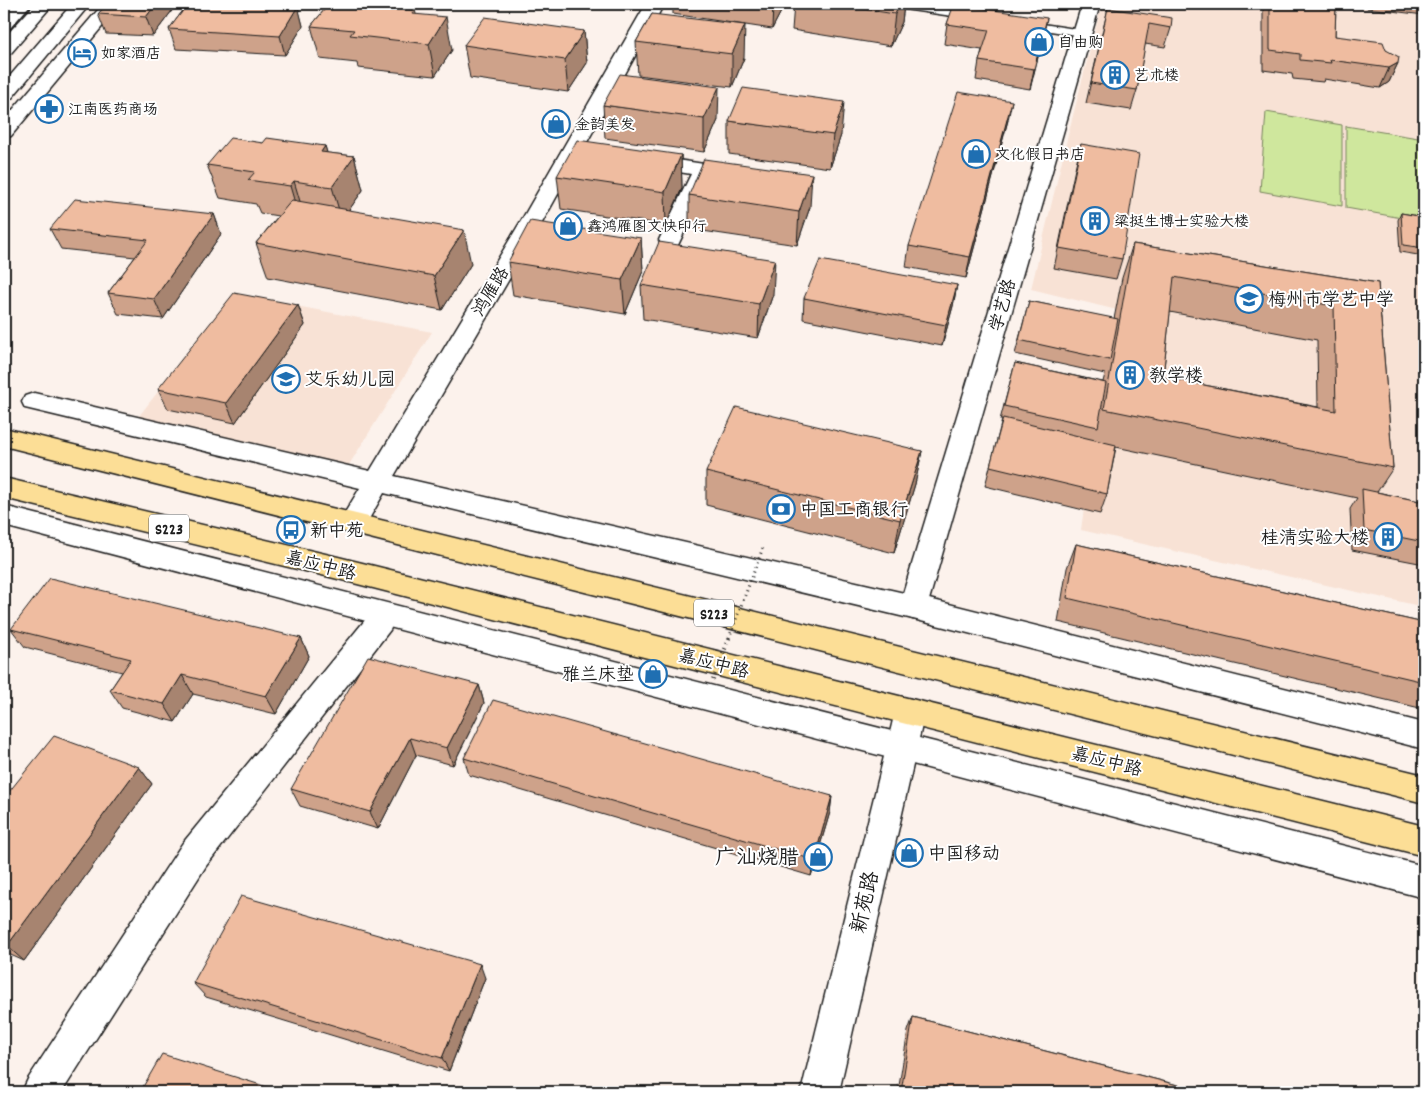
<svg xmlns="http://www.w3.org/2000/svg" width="1428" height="1096" viewBox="0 0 1428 1096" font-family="Dekko,'LXGW WenKai TC',sans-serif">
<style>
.built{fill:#f8e2d5}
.green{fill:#cfe79d;stroke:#76825c}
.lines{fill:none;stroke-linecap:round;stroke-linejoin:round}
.lane-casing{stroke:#1c1c1c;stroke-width:3}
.street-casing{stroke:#1c1c1c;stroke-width:3}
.secondary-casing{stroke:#1c1c1c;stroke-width:3}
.primary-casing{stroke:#1c1c1c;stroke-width:3}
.lane{fill:#fff;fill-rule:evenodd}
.street{fill:#fff;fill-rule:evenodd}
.secondary{fill:#fff;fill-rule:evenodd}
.primary{fill:#fcde96;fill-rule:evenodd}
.path-bridge-far1{stroke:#1c1c1c;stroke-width:3;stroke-dasharray:1 4;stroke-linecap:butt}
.path-bridge{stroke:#1c1c1c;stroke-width:4;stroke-dasharray:1 4.5;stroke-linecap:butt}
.wall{fill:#cea28a;stroke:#1c1c1c;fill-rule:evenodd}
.shaded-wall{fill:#a78470;stroke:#1c1c1c}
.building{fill:#efbca0;stroke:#1c1c1c;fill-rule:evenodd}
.labels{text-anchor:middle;stroke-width:4;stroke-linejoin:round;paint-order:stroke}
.far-poi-label{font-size:15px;fill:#1c1c1c;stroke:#fff;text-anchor:start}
.shield{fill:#fff;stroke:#606060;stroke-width:1}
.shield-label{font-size:16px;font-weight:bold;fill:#1c1c1c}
.street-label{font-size:18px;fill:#1c1c1c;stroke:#fff}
.poi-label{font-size:18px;fill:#1c1c1c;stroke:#fff;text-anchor:start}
.near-poi-label{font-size:21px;fill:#1c1c1c;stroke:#fff;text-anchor:end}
.near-street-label{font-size:21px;fill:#1c1c1c;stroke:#fff}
</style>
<rect width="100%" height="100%" fill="#fcf2ec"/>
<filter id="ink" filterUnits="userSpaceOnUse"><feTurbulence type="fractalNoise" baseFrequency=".02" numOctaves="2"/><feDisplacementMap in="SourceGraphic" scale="10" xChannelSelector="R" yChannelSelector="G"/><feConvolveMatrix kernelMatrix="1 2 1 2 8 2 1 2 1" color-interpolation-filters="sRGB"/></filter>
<g filter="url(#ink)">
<g class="built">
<polygon points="1102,4 1424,4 1424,607 1081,530 1093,442 1117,310 1031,289 1070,127"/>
<polygon points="234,294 432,332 347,468 132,425"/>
</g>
<g class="green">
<polygon points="1266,112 1342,125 1342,206 1260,191"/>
<polygon points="1346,126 1424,139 1424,222 1346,208"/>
</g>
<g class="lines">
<defs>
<g id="lane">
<polygon points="884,4 912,4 973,13 979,16 973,19 890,7"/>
<polygon points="1023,21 1082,30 1088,33 1082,36 1019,26 1017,24"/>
</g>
<g id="street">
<polygon points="13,4 31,4 10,28 4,29 4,13"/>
<polygon points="103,4 121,4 11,136 4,138 4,120"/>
<polygon points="646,4 664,4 543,221 394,476 913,595 1424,723 1424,749 913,619 384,493 362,531 352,534 342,531 338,524 360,488 25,408 22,402 25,396 34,393 370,471 521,221"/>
<polygon points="644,155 704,164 711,166 714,170 678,245 670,247 662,245 659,240 691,174 637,165 634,161 637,157"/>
<polygon points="4,506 1424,866 1424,898 4,526"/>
</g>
<g id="secondary">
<polygon points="35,4 53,4 11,53 4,55 4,38"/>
<polygon points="72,4 90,4 11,99 4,101 4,83"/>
<polygon points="1082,4 1100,4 927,607 923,615 913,619 903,615 899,607"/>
<polygon points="380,610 390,614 394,622 390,630 206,866 62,1092 22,1092 28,1079 182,844 370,614"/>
<polygon points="910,699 921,703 925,712 839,1092 801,1092 895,712 899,703"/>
</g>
<g id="primary">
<polygon points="4,428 1424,775 1424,803 4,446"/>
<polygon points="4,478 334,556 1424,826 1424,856 334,578 4,498"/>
</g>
</defs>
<use href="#lane" class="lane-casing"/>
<use href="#street" class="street-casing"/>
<use href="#secondary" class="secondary-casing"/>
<use href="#primary" class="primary-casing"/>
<use href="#lane" class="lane"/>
<use href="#street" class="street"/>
<use href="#secondary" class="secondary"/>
<use href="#primary" class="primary"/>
<polyline class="path-bridge-far1" points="729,638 764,545"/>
<polyline class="path-bridge" points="713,680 730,636"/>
</g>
<g class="wall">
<polygon points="107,4 177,4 153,36 106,34 98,14"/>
<polygon points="188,4 328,4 326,7 386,8 406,4 407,9 415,10 416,14 452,50 435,76 358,68 357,63 320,59 311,26 325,9 298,8 303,26 285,55 176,49 169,29"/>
<polygon points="673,4 785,4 772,29 673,14"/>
<polygon points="794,4 904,4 902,22 891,46 792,30"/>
<polygon points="939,4 1022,4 989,9 1043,37 1030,89 976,80 979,61 982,50 944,44 947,24 954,6"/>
<polygon points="1263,4 1336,4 1335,36 1386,50 1398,63 1389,82 1380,88 1324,79 1323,82 1293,79 1292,74 1263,70"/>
<polygon points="1362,4 1424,4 1424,15 1367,8 1367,5"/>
<polygon points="1108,8 1171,28 1165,47 1145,44 1137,90 1131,110 1086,103"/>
<polygon points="652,14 744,58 732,87 638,75 636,42"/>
<polygon points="584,31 587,63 568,92 470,78 464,45"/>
<polygon points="603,105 718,120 704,152 605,138"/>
<polygon points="1008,120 966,278 906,267 909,246"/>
<polygon points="729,121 841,135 830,168 729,154"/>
<polygon points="263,143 325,146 327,153 354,156 363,190 349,210 471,264 442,310 268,277 256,243 278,216 260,213 256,204 220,198 207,165"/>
<polygon points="1081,144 1122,259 1116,279 1054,268 1076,164"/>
<polygon points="681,155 682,188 666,225 561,209 557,176"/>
<polygon points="689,195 810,207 797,245 689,229"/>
<polygon points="1401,213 1424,217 1424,256 1400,252 1398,220"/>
<polygon points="214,214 221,234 163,319 118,314 108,293 135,257 61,249 50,229"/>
<polygon points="641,238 643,271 625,314 513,295 508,262"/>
<path d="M1133 244 1378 283 1393 468 1377 492 1424 502V564L1352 550 1350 509 1357 498 1116 447 1107 494 1100 514 985 486 1002 420H1000L1015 363 1103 382 1105 374 1015 354 1029 301 1114 319 1122 278ZM1170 312 1317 340 1318 407 1163 377Z"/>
<polygon points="641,285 773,294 758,338 643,319"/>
<polygon points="957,285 953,306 942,346 803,319 804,298"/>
<polygon points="298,305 305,325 235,423 168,409 158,389"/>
<polygon points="922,451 915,484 894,553 706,505 706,472"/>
<polygon points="1076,544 1424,623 1424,709 1058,622 1067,568"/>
<polygon points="11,629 301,638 309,656 276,714 193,694 175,722 122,708 110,690 122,672 25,647"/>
<polygon points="479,685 484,703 453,765 416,755 378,829 300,806 291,789"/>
<polygon points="464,758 832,796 830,812 811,876 469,775"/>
<polygon points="139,767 152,784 24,961 4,952 4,798"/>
<polygon points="485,978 449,1071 206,997 193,983"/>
<polygon points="913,1017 1205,1092 898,1092 908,1031"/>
</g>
<g class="shaded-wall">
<polygon points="156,4 177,4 153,36 146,17"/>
<polygon points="324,4 328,4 325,9"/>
<polygon points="405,4 406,4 412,35 401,9"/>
<polygon points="773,4 785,4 772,29"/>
<polygon points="900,4 904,4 902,22 891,46 895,14"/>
<polygon points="986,4 1022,4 985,10"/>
<polygon points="298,6 303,26 285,55 280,36"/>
<polygon points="446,17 452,50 435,76 429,44"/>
<polygon points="1047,18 1043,37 1030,89 1034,69"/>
<polygon points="745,25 744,58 732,87 732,54"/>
<polygon points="584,31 587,63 568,92 565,60"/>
<polygon points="1398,63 1389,82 1380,88 1389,68"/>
<polygon points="719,87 718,120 704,152 704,119"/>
<polygon points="1012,101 1008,120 966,278 970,257"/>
<polygon points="844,102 841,135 830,168 833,135"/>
<polygon points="325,146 335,180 321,152"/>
<polygon points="681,155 682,188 666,225 665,192"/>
<polygon points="354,156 363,190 342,220 332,187"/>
<polygon points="812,174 810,207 797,245 799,212"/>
<polygon points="294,181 304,215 300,220 290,186"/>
<polygon points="214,214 221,234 163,319 154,299"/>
<polygon points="464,230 471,264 442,310 434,276"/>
<polygon points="641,238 643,271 625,314 622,280"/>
<polygon points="775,260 773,294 758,338 759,304"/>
<polygon points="957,285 953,306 942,346 946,325"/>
<polygon points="298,305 305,325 235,423 226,403"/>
<polygon points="922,451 915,484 894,553 900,520"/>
<polygon points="301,638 309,656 276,714 266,696"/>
<polygon points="182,675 193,694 175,722 164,704"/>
<polygon points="479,685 484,703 453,765 447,748"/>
<polygon points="410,738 416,755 378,829 370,812"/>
<polygon points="139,767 152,784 24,961 7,946"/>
<polygon points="832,796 830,812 811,876 814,860"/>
<polygon points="480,964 485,978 449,1071 442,1058"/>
</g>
<g class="building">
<polygon points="107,4 156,4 146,17 98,14"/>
<polygon points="188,4 247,4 298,6 280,36 169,29"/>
<polygon points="329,4 342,4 386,8 390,4 405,4 401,9 415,10 413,14 446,17 429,44 350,35 354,30 311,26"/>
<polygon points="831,4 900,4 895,14"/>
<polygon points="954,4 1047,18 1034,69 979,61 989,30 947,24"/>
<polygon points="1270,4 1336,4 1335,36 1383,42 1386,50 1399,57 1398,63 1389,68 1330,60 1331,63 1300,60 1300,54 1270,50"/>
<polygon points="1108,8 1172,18 1171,28 1149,24 1137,90 1091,83"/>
<polygon points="652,14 745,25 732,54 636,42"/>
<polygon points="485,17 584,31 565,60 464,45"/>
<polygon points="620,74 719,87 704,119 603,105"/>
<polygon points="743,88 844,102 833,135 729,121"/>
<polygon points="958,92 1012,101 970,257 909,246"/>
<polygon points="230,138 263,143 267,138 325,146 321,152 354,156 332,187 294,181 290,186 248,180 255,172 207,165"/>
<polygon points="577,140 681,155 665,192 557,176"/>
<polygon points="1081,144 1139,154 1122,259 1059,248"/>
<polygon points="704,159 812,174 799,212 689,195"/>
<polygon points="75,199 214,214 154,299 108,293 148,240 50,229"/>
<polygon points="292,200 464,230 434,276 256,243"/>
<polygon points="1401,213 1424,217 1424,248 1403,245"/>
<polygon points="530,221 641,238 622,280 508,262"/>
<polygon points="659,242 775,260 759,304 641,285"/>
<path d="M1133 244 1378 283 1393 468 1104 409ZM1174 277 1334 306 1336 411 1163 377Z"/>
<polygon points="820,260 957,285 946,325 804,298"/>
<polygon points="234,293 298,305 226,403 158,389"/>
<polygon points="1029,301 1118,319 1110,360 1019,340"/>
<polygon points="1015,363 1106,383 1098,427 1004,406"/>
<polygon points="736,407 922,451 900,520 706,472"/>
<polygon points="1003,418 1116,445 1107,494 990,466"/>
<polygon points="1362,489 1424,502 1424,542 1364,530"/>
<polygon points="1076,544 1424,623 1424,682 1067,598"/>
<polygon points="50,578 301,638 266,696 182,675 164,704 110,690 131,659 11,629"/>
<polygon points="368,656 479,685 447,748 410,738 370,812 291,789"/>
<polygon points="493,700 832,796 814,860 464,758"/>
<polygon points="54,736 139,767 7,946 4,945 4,798"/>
<polygon points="241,896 480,964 442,1058 193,983"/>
<polygon points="913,1017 1205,1092 901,1092"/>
<polygon points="162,1054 283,1092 140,1092"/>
</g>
</g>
<defs>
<symbol id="shop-ring" viewBox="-11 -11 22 22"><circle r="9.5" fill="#fff" stroke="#1f6fb2" stroke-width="1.5"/><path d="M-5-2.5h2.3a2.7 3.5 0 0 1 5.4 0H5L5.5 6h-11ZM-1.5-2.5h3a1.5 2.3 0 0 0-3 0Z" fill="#1f6fb2"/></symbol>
<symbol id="hotel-ring" viewBox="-11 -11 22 22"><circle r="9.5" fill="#fff" stroke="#1f6fb2" stroke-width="1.5"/><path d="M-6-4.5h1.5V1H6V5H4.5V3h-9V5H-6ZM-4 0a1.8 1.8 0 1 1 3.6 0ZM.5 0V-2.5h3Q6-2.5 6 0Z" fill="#1f6fb2"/></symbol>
<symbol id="building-ring" viewBox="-11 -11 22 22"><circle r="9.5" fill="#fff" stroke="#1f6fb2" stroke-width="1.5"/><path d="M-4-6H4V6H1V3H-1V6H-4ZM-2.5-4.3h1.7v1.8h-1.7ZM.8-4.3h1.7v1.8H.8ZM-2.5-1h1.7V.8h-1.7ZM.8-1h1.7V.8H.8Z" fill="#1f6fb2"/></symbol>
<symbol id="pharmacy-ring" viewBox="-11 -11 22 22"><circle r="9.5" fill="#fff" stroke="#1f6fb2" stroke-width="1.5"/><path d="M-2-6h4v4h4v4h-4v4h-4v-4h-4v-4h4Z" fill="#1f6fb2"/></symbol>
<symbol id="school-ring" viewBox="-11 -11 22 22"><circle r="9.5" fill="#fff" stroke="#1f6fb2" stroke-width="1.5"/><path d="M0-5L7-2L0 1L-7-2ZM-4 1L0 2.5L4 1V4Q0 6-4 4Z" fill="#1f6fb2"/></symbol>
<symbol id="bank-ring" viewBox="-11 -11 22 22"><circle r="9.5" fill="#fff" stroke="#1f6fb2" stroke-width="1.5"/><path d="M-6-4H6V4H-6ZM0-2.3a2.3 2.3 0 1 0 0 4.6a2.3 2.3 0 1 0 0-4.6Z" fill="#1f6fb2"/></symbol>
<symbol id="bus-ring" viewBox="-11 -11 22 22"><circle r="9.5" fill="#fff" stroke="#1f6fb2" stroke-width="1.5"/><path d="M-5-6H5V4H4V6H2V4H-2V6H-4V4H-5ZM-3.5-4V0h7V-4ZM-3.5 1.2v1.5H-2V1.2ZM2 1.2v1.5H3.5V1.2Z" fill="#1f6fb2"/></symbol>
</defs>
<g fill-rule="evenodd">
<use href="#shop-ring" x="1023" y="26" width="32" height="32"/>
<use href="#hotel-ring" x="66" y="37" width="32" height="32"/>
<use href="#building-ring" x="1099" y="59" width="32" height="32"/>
<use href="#pharmacy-ring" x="33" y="93" width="32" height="32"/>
<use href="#shop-ring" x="540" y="108" width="32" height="32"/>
<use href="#shop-ring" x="960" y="138" width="32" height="32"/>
<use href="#building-ring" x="1079" y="205" width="32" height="32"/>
<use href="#shop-ring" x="552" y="210" width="32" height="32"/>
<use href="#school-ring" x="1233" y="283" width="32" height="32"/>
<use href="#building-ring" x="1114" y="359" width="32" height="32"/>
<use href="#school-ring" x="270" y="363" width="32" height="32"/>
<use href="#bank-ring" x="765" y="493" width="32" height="32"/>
<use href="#bus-ring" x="275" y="514" width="32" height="32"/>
<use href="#building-ring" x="1372" y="521" width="32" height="32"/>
<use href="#shop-ring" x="637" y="658" width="32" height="32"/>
<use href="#shop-ring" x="893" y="837" width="32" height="32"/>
<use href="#shop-ring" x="802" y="841" width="32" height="32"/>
</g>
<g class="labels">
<g class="far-poi-label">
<text x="1058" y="47">自由购</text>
<text x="101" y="58">如家酒店</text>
<text x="1134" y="80">艺术楼</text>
<text x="68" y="114">江南医药商场</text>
<text x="575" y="129">金韵美发</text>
<text x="995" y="159">文化假日书店</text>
<text x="1114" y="226">梁挺生博士实验大楼</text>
<text x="587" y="231">鑫鸿雁图文快印行</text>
</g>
<g class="shield">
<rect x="149" y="514.5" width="40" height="27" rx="4"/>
<rect x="694" y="599.5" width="40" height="27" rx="4"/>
</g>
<g class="shield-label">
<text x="169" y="534">S223</text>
<text x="714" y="619">S223</text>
</g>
<g class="street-label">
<text transform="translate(490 291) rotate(-59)" y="6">鸿雁路</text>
<text transform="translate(1002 305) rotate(-74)" y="6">学艺路</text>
<text transform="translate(321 565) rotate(14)" y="6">嘉应中路</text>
<text transform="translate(714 663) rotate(14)" y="6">嘉应中路</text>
<text transform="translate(1107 761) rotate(14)" y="6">嘉应中路</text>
</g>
<g class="poi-label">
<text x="1268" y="305">梅州市学艺中学</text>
<text x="1149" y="381">教学楼</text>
<text x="305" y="385">艾乐幼儿园</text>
<text x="800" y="515">中国工商银行</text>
<text x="310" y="536">新中苑</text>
<text x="1369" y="543" text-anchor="end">桂清实验大楼</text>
<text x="634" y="680" text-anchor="end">雅兰床垫</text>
<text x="928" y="859">中国移动</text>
</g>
<g class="near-poi-label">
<text x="799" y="864">广汕烧腊</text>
</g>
<g class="near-street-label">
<text transform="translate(864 902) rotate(-77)" y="7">新苑路</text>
</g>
</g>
<rect width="1428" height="1096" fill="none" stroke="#fff" stroke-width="20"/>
<rect x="10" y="10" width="1408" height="1076" fill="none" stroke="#1c1c1c" stroke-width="2" filter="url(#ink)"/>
</svg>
